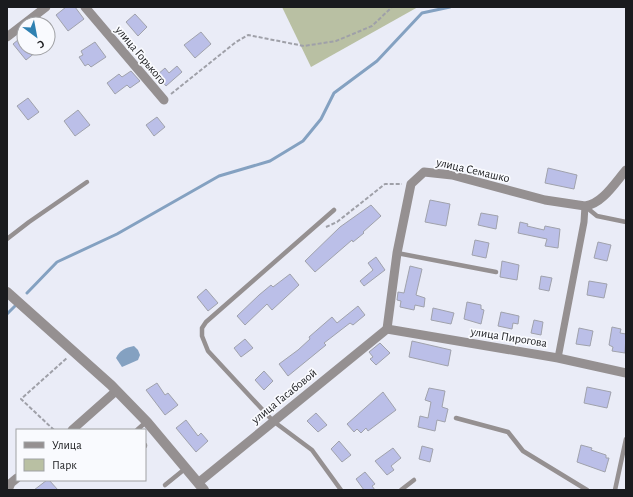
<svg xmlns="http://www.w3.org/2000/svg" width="633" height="497" viewBox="0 0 633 497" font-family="'Alegreya Sans',sans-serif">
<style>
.green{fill:#b9c0a3}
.water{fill:#84a1c1}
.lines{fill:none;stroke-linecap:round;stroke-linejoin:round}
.stream{stroke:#84a1c1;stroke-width:3}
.building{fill:#bbbfe8;stroke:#a0a2ac}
.path{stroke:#9fa0a8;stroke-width:2;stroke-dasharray:4 2;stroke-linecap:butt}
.service{stroke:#959091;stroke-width:4.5}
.pedestrian{stroke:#959091;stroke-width:7}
.minor{stroke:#959091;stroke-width:9}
.tertiary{stroke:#959091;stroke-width:10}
.labels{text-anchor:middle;stroke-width:3.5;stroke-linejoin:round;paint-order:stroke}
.street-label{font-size:12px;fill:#1a1b1e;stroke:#f9fafe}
</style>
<rect width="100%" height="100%" fill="#eaecf7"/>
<polygon class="green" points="282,7 418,7 311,67"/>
<path class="water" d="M134 346 138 350 140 355 138 360 122 367 116 358C120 350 125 348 134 346Z"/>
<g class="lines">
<g class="stream">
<polyline points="27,293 57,262 117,234 219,176 270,161 303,141 321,119 334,93 377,61 422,13 450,7"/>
<polyline points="7,314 16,305"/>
</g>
</g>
<g class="building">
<polygon points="66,7 75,7 84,19 68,31 56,15"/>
<polygon points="135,14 147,27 138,36 126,22"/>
<polygon points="201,32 211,44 195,58 184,45"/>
<polygon points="24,35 24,48 41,48 26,60 13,44"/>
<polygon points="95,42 106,57 91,67 88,64 85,66 79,57 83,55 81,51"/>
<polygon points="177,66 182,72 166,86 157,75 165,68 169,73"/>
<polygon points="131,71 140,81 130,88 127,85 115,94 107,83 119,74 122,77"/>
<polygon points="28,98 39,112 28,120 17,106"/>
<polygon points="78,110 90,125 75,136 64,121"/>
<polygon points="157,117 165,127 154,136 146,125"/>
<polygon points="548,168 577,175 574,189 545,183"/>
<polygon points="430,200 450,204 446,226 425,222"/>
<polygon points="371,205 381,216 363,232 364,233 353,242 352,240 315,272 305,261 340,227"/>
<polygon points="481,213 498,216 496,229 478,225"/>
<polygon points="520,222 528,224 527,226 544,230 545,226 560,229 558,248 545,246 547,239 518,233"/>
<polygon points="475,240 489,243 486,258 472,255"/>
<polygon points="598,242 611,245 607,261 594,258"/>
<polygon points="376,257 385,270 364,286 360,281 373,270 368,263"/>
<polygon points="502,261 519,265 517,280 500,277"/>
<polygon points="410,266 422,269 416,295 425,298 424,307 415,305 414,310 400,307 401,301 397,300 398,292 404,293"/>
<polygon points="290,274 299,285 272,310 267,304 245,325 237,316 259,295 271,285 273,287"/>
<polygon points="541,276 552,278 549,291 539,289"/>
<polygon points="589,281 607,284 604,298 587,295"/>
<polygon points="206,289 218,303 208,311 197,297"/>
<polygon points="467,302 481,305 481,309 484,310 481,324 464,319"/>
<polygon points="358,306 365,315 353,325 350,323 324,343 326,345 288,376 279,364 298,350 310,339 309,337 332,317 337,323"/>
<polygon points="433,308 454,313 451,324 431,320"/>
<polygon points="501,312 519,316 518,324 513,323 512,329 498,326"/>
<polygon points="534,320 543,322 541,335 531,333"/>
<polygon points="612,327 621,329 620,333 626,334 625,353 612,351 613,347 609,345"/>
<polygon points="579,328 593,331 590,346 576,344"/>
<polygon points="245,339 253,348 241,357 234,348"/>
<polygon points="412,341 451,350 448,366 409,357"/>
<polygon points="380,343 390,353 376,365 370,359 373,357 369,352"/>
<polygon points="264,371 273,381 264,390 255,380"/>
<polygon points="157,383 165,395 168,393 178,405 165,415 146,390"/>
<polygon points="587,387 611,392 607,408 584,403"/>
<polygon points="429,388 445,391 442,407 448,409 445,422 437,420 435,431 418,427 420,416 428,418 431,402 425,400"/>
<polygon points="383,392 396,410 368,431 366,428 361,433 357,429 354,432 347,424"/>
<polygon points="316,413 327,425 318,432 307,421"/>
<polygon points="186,420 198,436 201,433 208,441 196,452 176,428"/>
<polygon points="339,441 351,455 342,462 331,449"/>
<polygon points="581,445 592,448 591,450 606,455 606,458 609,458 605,472 577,462"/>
<polygon points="422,446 433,449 430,462 419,459"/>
<polygon points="393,448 401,458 391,466 394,470 387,475 375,461"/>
<polygon points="365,472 375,484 372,486 375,490 364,490 356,479"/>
<polygon points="47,480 49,480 58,490 34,490"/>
</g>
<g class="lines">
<g class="path">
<polyline points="171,94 236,42 248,35 304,46 336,41 372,26 392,7"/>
<polyline points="326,227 337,222 385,184 402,184"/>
<polyline points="54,430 21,399 67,358"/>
</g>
<g class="service">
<polyline points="586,207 597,216 626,222"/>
<polyline points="334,210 206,322 202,328 202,336 208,351 273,421 312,450 341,490"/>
<polyline points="7,239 29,222 87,182"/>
<polyline points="397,253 496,272"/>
<polyline points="456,418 508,432 523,451 587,490"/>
<polyline points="137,430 146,422"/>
<polyline points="145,445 145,446"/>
<polyline points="165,485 186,468"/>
<polyline points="401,490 414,480"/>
<polyline points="615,490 626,439"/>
</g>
<polyline class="pedestrian" points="558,358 584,222 585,206"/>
<g class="minor">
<polyline points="85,7 164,100"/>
<polyline points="7,37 46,7"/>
<path d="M387 329 397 253 411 184 424 172 452 175 545 200 585 206C602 204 615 183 626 170"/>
<polyline points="387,329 558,358 626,373"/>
<polyline points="72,430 116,391"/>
<polyline points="198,483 387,329"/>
<polyline points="8,490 11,483 17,478"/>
</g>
<polyline class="tertiary" points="7,292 111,385 147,422 204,490"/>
</g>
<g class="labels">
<g class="street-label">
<text transform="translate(141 55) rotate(50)" y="4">улица Горького</text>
<text transform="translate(473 170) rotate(13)" y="4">улица Семашко</text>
<text transform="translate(509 337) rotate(9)" y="4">улица Пирогова</text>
<text transform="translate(284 396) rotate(-39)" y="4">улица Гасабовой</text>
</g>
</g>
<rect width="633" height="497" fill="none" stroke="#1a1b1e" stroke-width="16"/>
<rect x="16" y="429" width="130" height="52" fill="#f9fafe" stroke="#a0a1a4"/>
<rect x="24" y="442" width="20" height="6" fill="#959091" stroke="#a0a1a4"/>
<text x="52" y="449" font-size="12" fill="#1a1b1e">Улица</text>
<rect x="24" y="459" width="20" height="12" fill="#b9c0a3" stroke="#a0a1a4"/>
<text x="52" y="469" font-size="12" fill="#1a1b1e">Парк</text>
<g transform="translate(36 36) rotate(148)"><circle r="19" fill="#f9fafe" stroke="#a0a1a4"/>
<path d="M0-3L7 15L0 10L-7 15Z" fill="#2f81b2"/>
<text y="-6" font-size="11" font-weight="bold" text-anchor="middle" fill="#1a1b1e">С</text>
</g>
</svg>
